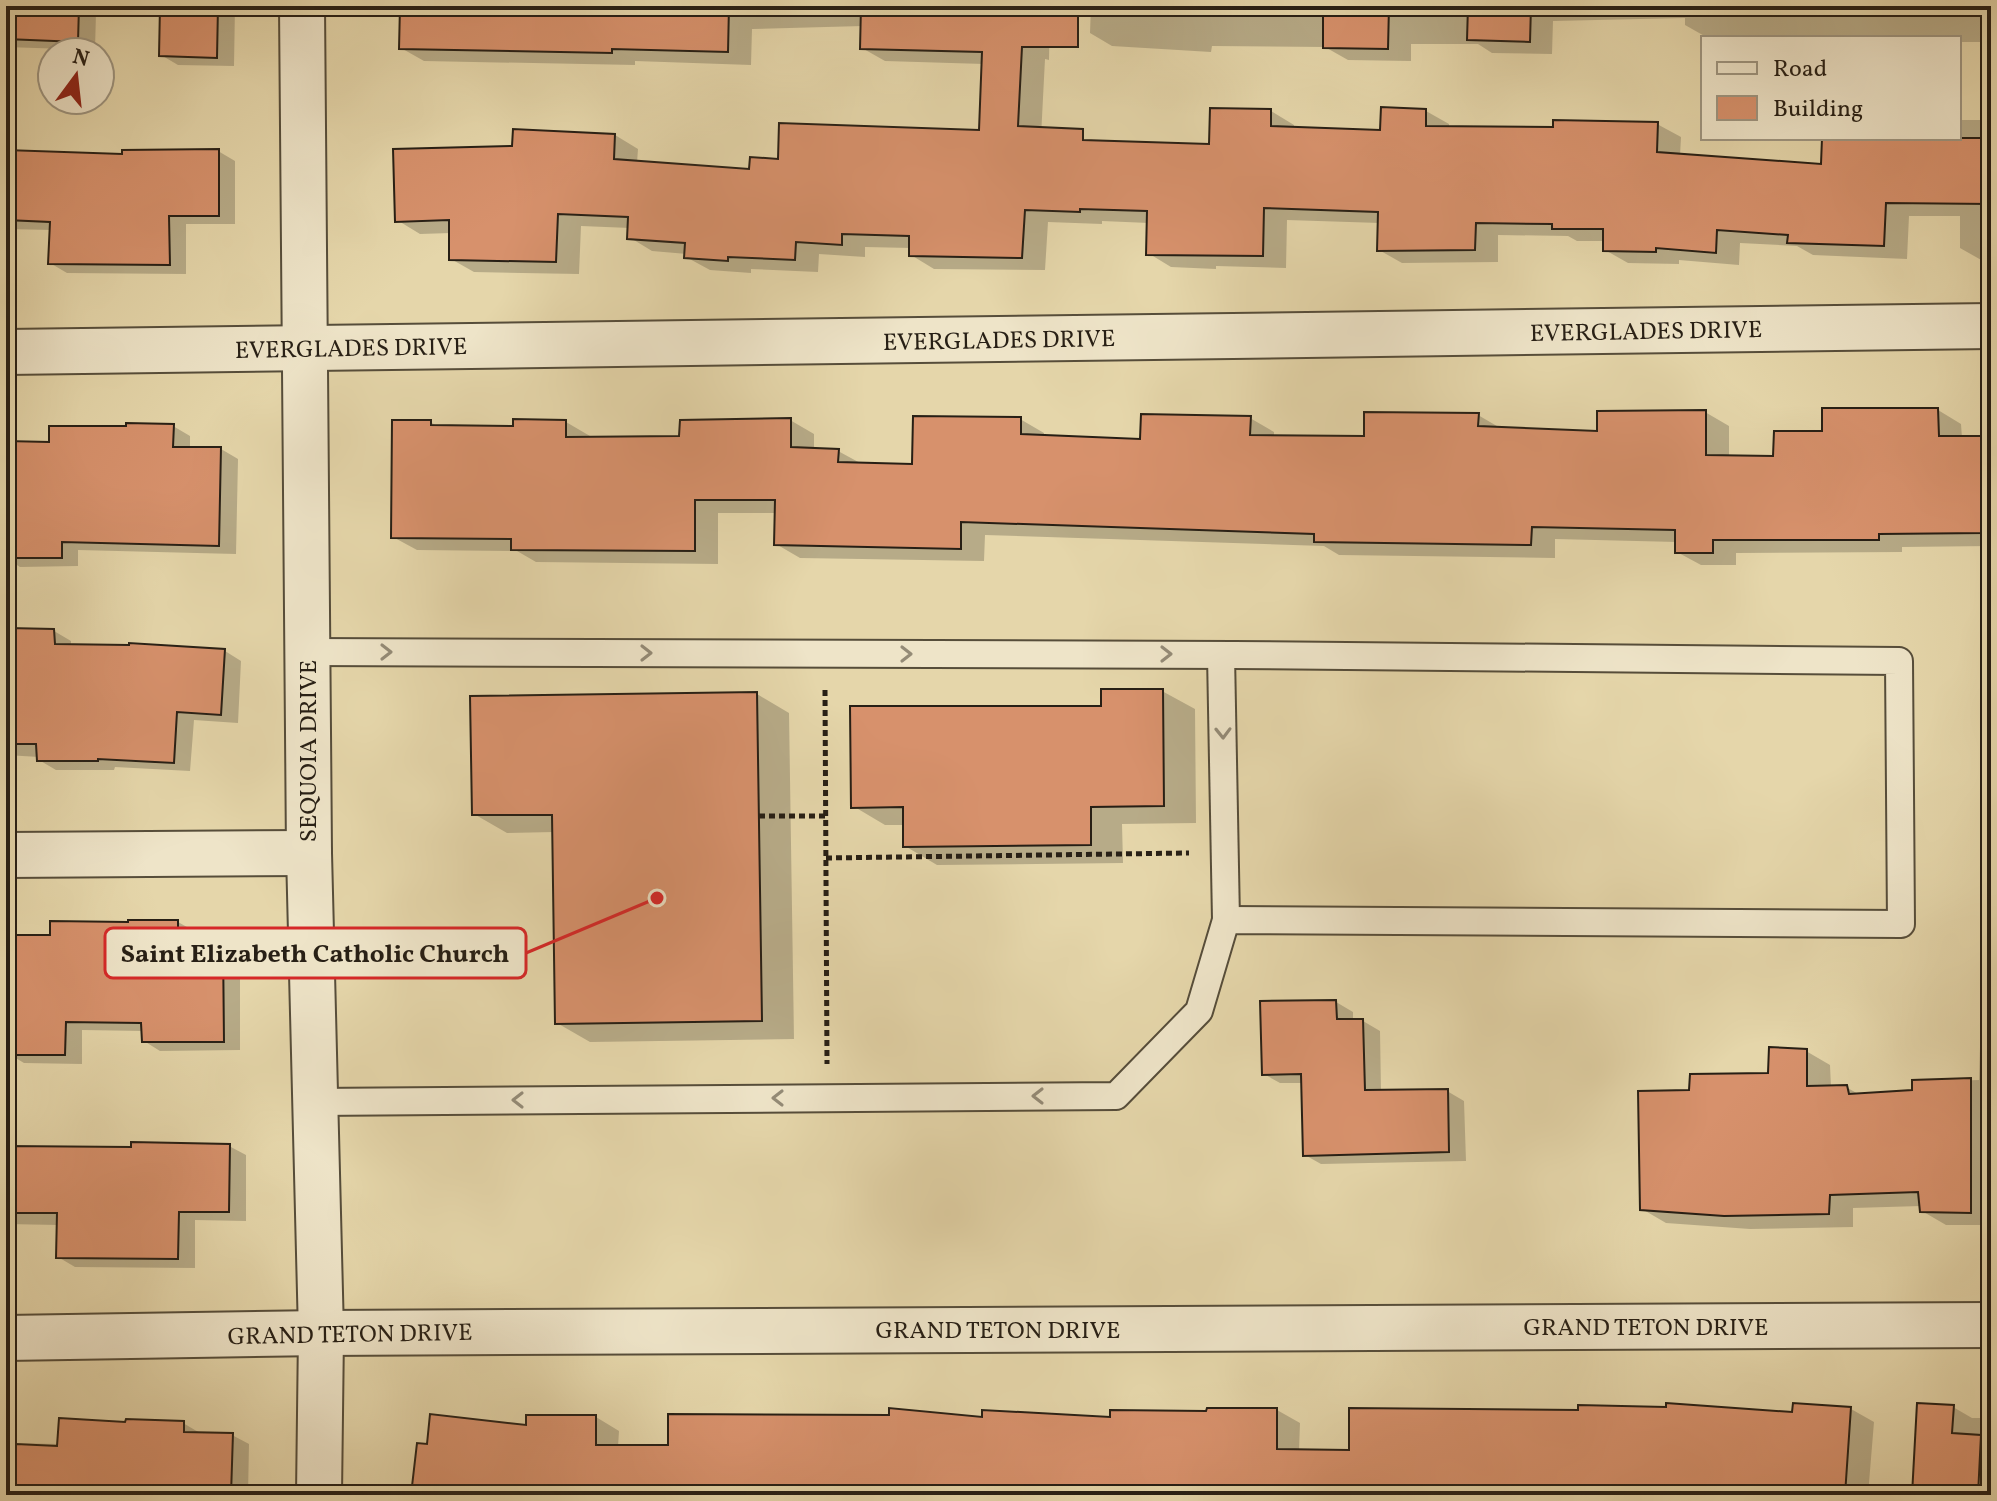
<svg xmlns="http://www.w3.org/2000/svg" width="1997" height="1501" viewBox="0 0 1997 1501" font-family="Vollkorn,serif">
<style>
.shadow{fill:#0003}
.building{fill:#d7916c;stroke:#271f15;stroke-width:2}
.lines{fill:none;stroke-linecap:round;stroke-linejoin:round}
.service-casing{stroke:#564d3a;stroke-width:30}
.minor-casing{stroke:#564d3a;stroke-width:48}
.path{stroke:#271f15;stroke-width:5;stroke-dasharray:6 4;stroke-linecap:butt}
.service{stroke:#eee4c8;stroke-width:26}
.minor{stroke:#eee4c8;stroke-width:44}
.oneway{stroke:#948b77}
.labels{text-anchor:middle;stroke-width:6;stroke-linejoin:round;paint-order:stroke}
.street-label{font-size:24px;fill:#271f15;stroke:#eee4c8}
.leader{fill:none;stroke:#d62828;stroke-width:3}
.callout-dot{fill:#d62828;stroke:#eee4c8;stroke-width:3}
.callout{fill:#eee4c8;stroke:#d62828;stroke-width:3}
.callout-label{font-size:26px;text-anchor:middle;font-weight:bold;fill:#271f15}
</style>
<rect width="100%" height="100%" fill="#e5d6aa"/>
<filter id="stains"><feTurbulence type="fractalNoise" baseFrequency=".0025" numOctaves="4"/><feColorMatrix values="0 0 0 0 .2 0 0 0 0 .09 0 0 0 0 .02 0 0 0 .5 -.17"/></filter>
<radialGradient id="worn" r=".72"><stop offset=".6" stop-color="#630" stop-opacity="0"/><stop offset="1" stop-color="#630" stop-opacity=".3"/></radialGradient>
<g class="shadow">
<polygon points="6,6 235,6 234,66 178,65 161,55 162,14 96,13 95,50 6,47"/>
<polygon points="402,6 1050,6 1049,60 1045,59 1041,137 1047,141 1211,146 1271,111 1294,125 1294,129 1382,132 1426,111 1449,124 1449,128 1555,129 1657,124 1681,137 1680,156 1823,166 1824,138 1959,138 1959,120 1991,120 1991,261 1983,261 1960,248 1960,216 1909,216 1907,259 1813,255 1797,246 1740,243 1739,265 1679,260 1679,264 1628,263 1605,250 1605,241 1577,241 1568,236 1498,235 1498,262 1402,263 1379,250 1380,223 1287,220 1286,268 1216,266 1216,269 1171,267 1148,253 1149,223 1102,221 1102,224 1048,222 1045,270 934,269 911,255 911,248 865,247 865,257 819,254 818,272 751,269 751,273 710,270 686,257 687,254 652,251 629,237 630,228 581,226 579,274 474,272 451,259 451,233 420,234 397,220 514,148 615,135 638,149 637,163 751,171 780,161 981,132 984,64 885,61 862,48 863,26 752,29 751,65 635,61 635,65 424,61 401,48"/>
<polygon points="1091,6 1991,6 1991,42 1959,42 1959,38 1708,38 1685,25 1685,18 1553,21 1552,54 1492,53 1478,44 1411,44 1411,61 1348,60 1325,47 1212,46 1211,52 1112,46 1090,33"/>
<polygon points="218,151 235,161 235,224 186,224 186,274 67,273 50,263 52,230 6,229 6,152 124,156"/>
<polygon points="1938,410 1961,424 1962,438 1991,439 1991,546 1902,547 1902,552 1736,553 1736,565 1701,565 1677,552 1677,542 1555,539 1555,558 1339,555 1324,546 985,535 984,561 800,558 776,544 777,513 718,513 718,564 536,562 517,551 417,550 393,537 430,422 439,427 515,428 566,422 590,436 590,439 681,438 790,420 814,434 814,450 838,451 862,464 914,466 1020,419 1044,433 1044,437 1142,441 1250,418 1274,432 1274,437 1366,438 1478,415 1502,429 1599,433 1705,412 1729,426 1729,457 1775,458 1824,433"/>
<polygon points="173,426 190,436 190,449 221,449 238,459 236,554 78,550 78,566 20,567 6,558 6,443 51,444"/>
<polygon points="54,631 71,641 71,646 225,651 241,661 238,723 194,720 190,771 115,767 114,770 56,770 39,760 39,757 6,755 6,680 9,680"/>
<polygon points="1162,691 1195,709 1196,823 1122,824 1123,863 937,865 905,846 905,825 885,825 853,806 1103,708"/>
<polygon points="757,694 789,713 794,1039 590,1042 557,1023 554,832 507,833 474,814"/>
<polygon points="178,922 194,931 194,945 223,945 240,955 240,1050 160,1051 144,1041 143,1031 82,1030 82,1064 24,1063 14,1057 6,1057 6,950 52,937"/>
<polygon points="1336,1002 1353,1012 1353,1021 1363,1021 1380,1031 1381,1092 1447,1091 1464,1101 1466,1161 1321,1164 1305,1155 1303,1083 1280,1083 1264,1074"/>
<polygon points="1981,1013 1991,1013 1991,1225 1946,1225 1922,1211 1921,1206 1853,1208 1853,1227 1750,1229 1666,1223 1642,1209 1691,1092 1770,1075 1806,1051 1830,1065 1831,1088 1846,1087 1860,1095 1913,1092 1914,1082 1979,1080"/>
<polygon points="229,1146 246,1155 246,1221 195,1220 195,1268 75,1267 58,1257 58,1225 6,1224 6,1148 133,1149"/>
<polygon points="1795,1405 1851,1409 1874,1422 1868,1495 413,1495 429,1446 596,1417 619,1431 618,1447 670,1447 983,1419 1112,1419 1277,1410 1300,1423 1299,1451 1351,1452 1794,1414"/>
<polygon points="1953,1407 1972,1418 1991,1418 1991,1495 1914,1495"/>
<polygon points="183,1423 200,1433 232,1435 249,1444 248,1495 6,1495 6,1443 60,1444 127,1424"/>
</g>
<g class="building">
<polygon points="6,6 79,6 78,42 6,39"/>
<polygon points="160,6 218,6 217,58 159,56"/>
<polygon points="400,6 729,6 728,52 612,49 612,53 399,49"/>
<polygon points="861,6 1078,6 1078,47 1022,47 1018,126 1083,129 1083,140 1209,144 1210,108 1271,109 1271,126 1380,130 1381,107 1426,109 1426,126 1553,127 1553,120 1658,122 1657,152 1821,164 1822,138 1991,138 1991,204 1886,203 1884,246 1787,243 1788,235 1717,230 1716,253 1656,248 1656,252 1603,251 1603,229 1552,229 1552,224 1476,223 1475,250 1377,251 1378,212 1264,208 1263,256 1146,255 1147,211 1080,209 1080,212 1025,210 1022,258 909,256 909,236 842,234 842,245 796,242 795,260 728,257 728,261 684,258 685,243 627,239 628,217 558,214 556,262 449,260 449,220 395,222 393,149 512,146 513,129 615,134 614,159 749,169 750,157 778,159 779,123 979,130 982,52 860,49"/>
<polygon points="1323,6 1389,6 1388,49 1323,48"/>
<polygon points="1468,6 1531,6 1530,42 1467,40"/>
<polygon points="219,149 219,216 169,216 170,265 48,264 50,222 6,220 6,150 122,154 122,150"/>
<polygon points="1822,408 1938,408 1939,436 1984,436 1985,533 1879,534 1879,540 1713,540 1713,553 1675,553 1675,530 1532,527 1531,545 1314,542 1314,534 961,522 961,549 774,545 775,500 695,500 695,551 511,550 511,539 391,538 392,420 431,420 431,425 513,426 513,419 566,420 566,437 679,436 680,420 791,418 791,447 839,449 838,462 912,464 913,416 1021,417 1021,434 1140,439 1141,414 1251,416 1250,435 1364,436 1364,412 1479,413 1478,426 1597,431 1597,411 1706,410 1706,455 1773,456 1774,431 1822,431"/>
<polygon points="126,423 174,424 173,447 221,447 219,546 62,542 62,558 6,558 6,441 49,442 49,426 126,426"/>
<polygon points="8,628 54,629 55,644 129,645 129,643 225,649 221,715 177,712 174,763 98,759 98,761 37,761 36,744 7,744"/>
<polygon points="1101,689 1163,689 1164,806 1091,807 1091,845 903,847 903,807 851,808 850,706 1101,706"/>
<polygon points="757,692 762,1021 555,1024 552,815 472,815 470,696"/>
<polygon points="128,920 178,920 178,943 223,943 224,1042 142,1042 141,1023 66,1022 65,1055 6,1055 7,935 50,935 50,921 128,922"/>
<polygon points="1336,1000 1337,1019 1363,1019 1365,1090 1448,1089 1449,1152 1303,1156 1301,1074 1262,1075 1260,1001"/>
<polygon points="1769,1047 1807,1049 1807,1086 1847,1085 1849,1094 1912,1090 1912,1080 1971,1078 1971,1213 1920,1212 1918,1192 1830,1195 1829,1214 1724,1216 1640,1210 1638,1091 1689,1090 1690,1074 1768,1073"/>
<polygon points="131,1142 230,1144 229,1212 179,1212 178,1259 56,1258 57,1213 6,1213 6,1146 131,1147"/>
<polygon points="1666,1403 1792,1412 1793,1403 1851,1407 1845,1495 411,1495 417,1443 427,1444 430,1414 526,1425 526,1415 596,1415 596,1445 668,1445 668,1414 889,1415 889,1408 982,1417 982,1410 1110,1417 1110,1410 1206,1411 1207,1408 1277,1408 1277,1449 1349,1450 1349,1408 1578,1410 1578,1405 1666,1407"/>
<polygon points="1917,1403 1954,1405 1952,1433 1981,1435 1978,1495 1912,1495"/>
<polygon points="59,1418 125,1422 126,1419 184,1421 184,1432 233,1433 231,1495 14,1495 16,1444 57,1446"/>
</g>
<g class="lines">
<defs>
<g id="service">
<polyline points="308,652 1233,655 1899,661 1901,924 1226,920 1199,1011 1116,1096 314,1102"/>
<polyline points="1221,655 1226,920"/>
</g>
<g id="minor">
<polyline points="302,6 309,853 321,1333 319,1495"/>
<polyline points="6,352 1991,326"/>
<polyline points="6,855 309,853"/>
<polyline points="6,1338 321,1333 1991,1325"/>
</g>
</defs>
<use href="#service" class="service-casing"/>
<use href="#minor" class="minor-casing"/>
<g class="path">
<polyline points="825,690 827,1064"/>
<polyline points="759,816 826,816"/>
<polyline points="826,858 1189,853"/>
</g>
<use href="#service" class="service"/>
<use href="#minor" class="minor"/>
</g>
<defs><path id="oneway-chevron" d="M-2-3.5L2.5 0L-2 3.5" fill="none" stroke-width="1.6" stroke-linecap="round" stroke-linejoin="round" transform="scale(2)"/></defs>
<g class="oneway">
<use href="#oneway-chevron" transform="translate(386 652)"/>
<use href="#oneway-chevron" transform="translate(646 653)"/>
<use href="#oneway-chevron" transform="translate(906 654)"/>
<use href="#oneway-chevron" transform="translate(1166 654)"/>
<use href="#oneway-chevron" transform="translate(1223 733) rotate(89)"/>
<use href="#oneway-chevron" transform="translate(1038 1096) rotate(180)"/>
<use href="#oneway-chevron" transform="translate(778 1098) rotate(180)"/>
<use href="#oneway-chevron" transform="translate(518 1100) rotate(180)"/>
</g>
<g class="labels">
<g class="street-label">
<text transform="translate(1646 331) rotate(-1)" y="8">EVERGLADES DRIVE</text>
<text transform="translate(999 340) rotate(-1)" y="8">EVERGLADES DRIVE</text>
<text transform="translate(351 348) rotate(-1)" y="8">EVERGLADES DRIVE</text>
<text transform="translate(308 751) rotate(-90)" y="8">SEQUOIA DRIVE</text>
<text x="1646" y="1335">GRAND TETON DRIVE</text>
<text x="998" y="1338">GRAND TETON DRIVE</text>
<text transform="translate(350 1334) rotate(-1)" y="8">GRAND TETON DRIVE</text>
</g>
</g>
<path class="leader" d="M657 898L526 953"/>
<circle class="callout-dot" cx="657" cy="898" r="8"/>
<rect class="callout" x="105" y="928" width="421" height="50" rx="8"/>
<g class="callout-label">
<text x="315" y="962">Saint Elizabeth Catholic Church</text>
</g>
<rect width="1997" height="1501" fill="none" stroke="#e5d6aa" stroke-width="32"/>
<rect x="8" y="8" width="1981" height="1485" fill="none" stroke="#271f15" stroke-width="4"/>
<rect x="16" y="16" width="1965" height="1469" fill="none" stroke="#271f15" stroke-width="2"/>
<rect x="1701" y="36" width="260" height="104" fill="#eee4c8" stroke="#9e9580" stroke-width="2"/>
<rect x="1717" y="62" width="40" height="12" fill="#eee4c8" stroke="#9e9580" stroke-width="2"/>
<text x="1773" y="76" font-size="24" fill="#271f15">Road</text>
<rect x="1717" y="96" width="40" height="24" fill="#d7916c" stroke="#9e9580" stroke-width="2"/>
<text x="1773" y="116" font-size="24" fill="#271f15">Building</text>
<g transform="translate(76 76) rotate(15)"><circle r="38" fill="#eee4c8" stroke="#9e9580" stroke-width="2"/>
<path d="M0-6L14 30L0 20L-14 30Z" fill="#8f2418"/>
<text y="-12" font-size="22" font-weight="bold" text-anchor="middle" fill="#271f15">N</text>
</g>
<rect width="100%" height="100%" filter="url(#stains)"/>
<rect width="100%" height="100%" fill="url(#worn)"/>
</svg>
